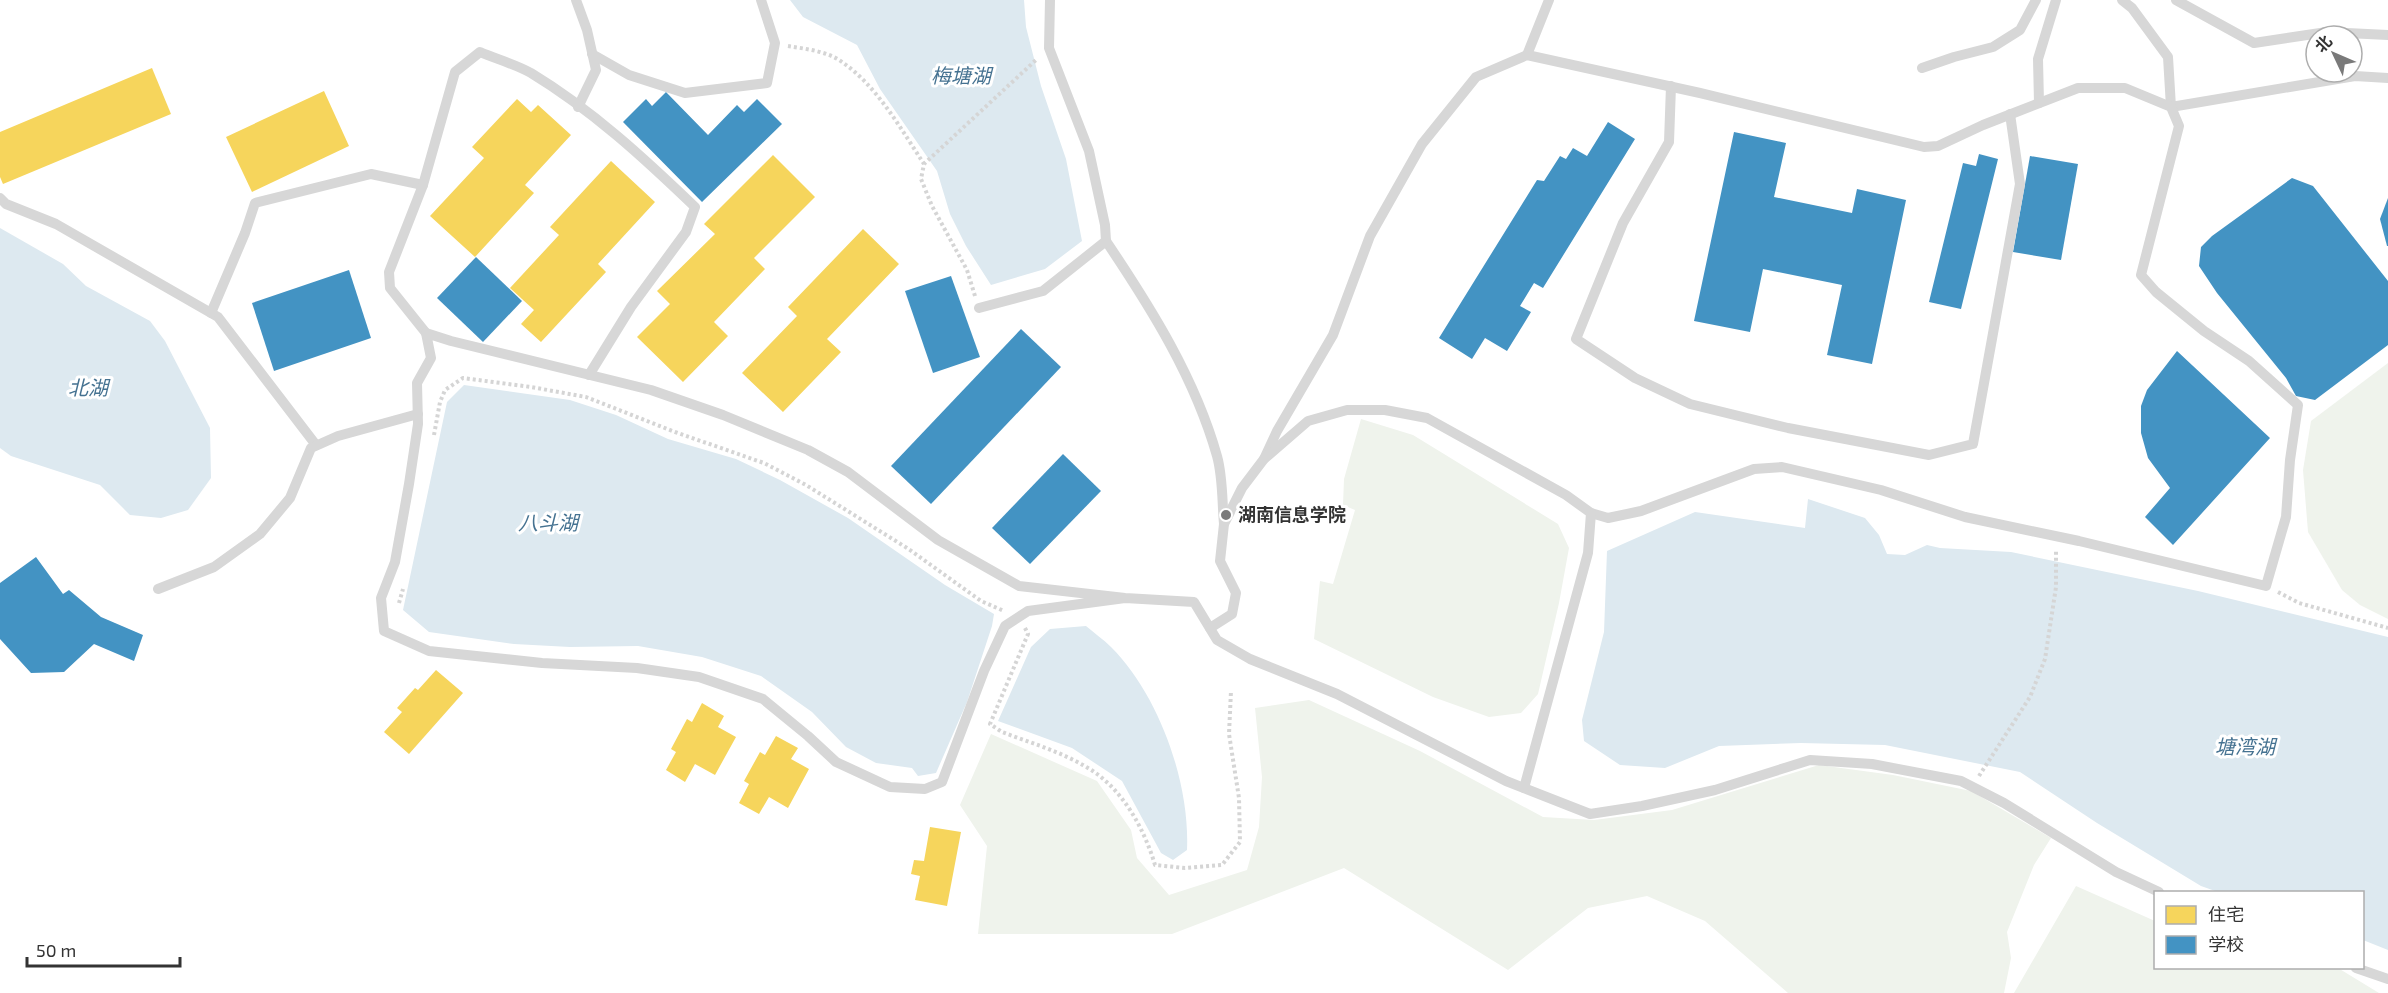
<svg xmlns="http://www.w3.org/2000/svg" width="2388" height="993" viewBox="0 0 2388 993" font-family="'Exo 2','Noto Sans SC',sans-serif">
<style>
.green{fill:#eff3ec}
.water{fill:#dde9f0}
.homes{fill:#f6d55c}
.schools{fill:#4393c3}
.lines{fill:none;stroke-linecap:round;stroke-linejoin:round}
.path{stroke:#d5d5d5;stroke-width:4;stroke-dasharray:3 3;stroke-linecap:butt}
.service{stroke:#d7d7d7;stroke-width:10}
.poi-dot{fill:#7a7a7a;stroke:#fff;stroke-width:2}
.labels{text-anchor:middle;stroke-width:6;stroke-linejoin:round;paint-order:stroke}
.poi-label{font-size:18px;font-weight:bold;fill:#333;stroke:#fff;text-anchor:start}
.water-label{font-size:20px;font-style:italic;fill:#457291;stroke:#fff}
</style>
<rect width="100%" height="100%" fill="#fff"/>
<g class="green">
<polygon points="2388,363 2388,619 2360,605 2342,590 2308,532 2303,470 2311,421"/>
<polygon points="1361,419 1413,435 1558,524 1569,548 1559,603 1538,694 1521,713 1489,717 1433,697 1314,639 1320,581 1333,584 1355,510 1343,505 1344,479"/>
<polygon points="1309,700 1420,751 1543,817 1594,820 1672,810 1819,765 1893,775 1971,791 2051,838 2034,865 2007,932 2011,958 2004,993 1788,993 1705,921 1647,896 1588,908 1508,970 1344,868 1172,934 978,934 987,846 960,805 991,734 1097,781 1131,830 1137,858 1169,895 1247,870 1259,827 1262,777 1255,708"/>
<polygon points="2076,886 2155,921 2156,968 2338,968 2379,993 2014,993"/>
</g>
<g class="water">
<polygon points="790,0 1024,0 1026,27 1041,86 1066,159 1082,241 1045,269 991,285 966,246 950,214 937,171 880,89 857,45 803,17"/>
<polygon points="0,228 63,264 86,286 150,321 165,341 210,428 211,478 188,510 161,518 130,515 100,485 11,456 0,448"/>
<polygon points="464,385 570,400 616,415 668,439 736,459 780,480 848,518 945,585 994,614 992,626 967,702 936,773 918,776 912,768 876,763 846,747 812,712 761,676 702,657 638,646 570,647 514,644 429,632 403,610 447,402"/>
<polygon points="1808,499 1865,518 1879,535 1887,554 1905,555 1927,545 1940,548 2011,552 2198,591 2388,637 2388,950 2363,940 2362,892 2218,892 2201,886 2097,823 2020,772 1885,745 1801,743 1719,746 1665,768 1620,765 1584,741 1582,720 1604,632 1607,551 1695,512 1805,528"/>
<path d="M1086 626C1094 633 1103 639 1111 647 1159 695 1190 782 1187 850L1173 860 1161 853 1122 781 1072 748 998 721 1031 647 1050 629Z"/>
</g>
<g class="homes">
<polygon points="152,68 171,114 3,184 0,177 0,132"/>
<polygon points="324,91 349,146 252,192 226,137"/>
<polygon points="517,99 531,112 538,105 571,135 525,185 534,193 475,257 430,216 484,158 472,147"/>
<polygon points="773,155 815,197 754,258 765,269 714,322 728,336 683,382 637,337 670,304 657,291 715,234 704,224"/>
<polygon points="611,161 655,202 598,264 606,272 541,342 521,324 534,310 510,288 559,235 550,227"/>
<polygon points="863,229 899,264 827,339 841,352 783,412 742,373 797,316 788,307"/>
<polygon points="436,670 463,693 409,754 384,732 402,712 397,708 415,688 418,690"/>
<polygon points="702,703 724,716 718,727 736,737 715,775 695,764 685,782 666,770 676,752 671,749 687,719 692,722"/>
<polygon points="776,736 798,748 791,759 809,769 788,808 769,797 759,814 739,803 749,784 744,781 760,752 765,755"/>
<polygon points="930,827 961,832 947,906 915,900 920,876 911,874 914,860 924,861"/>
</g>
<g class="schools">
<polygon points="666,92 708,135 737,105 744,112 757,99 782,124 702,202 623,122 646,99 652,106"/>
<polygon points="1608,122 1635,139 1543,288 1534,283 1520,306 1531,312 1507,351 1485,338 1472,359 1439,338 1537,180 1544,181 1560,156 1566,159 1573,148 1587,156"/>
<polygon points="1734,132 1786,143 1774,197 1852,213 1857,189 1906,200 1872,364 1827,355 1842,285 1763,269 1750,332 1694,321"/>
<polygon points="1979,154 1998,159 1961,309 1929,302 1963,163 1976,166"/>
<polygon points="2030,156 2078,164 2061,260 2013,252"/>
<polygon points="2292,178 2313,186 2388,281 2388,345 2315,400 2296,396 2286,378 2217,293 2199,266 2201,247 2212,236"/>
<polygon points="2388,198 2388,246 2387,246 2380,219"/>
<polygon points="476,257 522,301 483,342 437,298"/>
<polygon points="349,270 371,338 274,371 252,303"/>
<polygon points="951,276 980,357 933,373 905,291"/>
<polygon points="1021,329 1061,367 931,504 891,466"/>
<polygon points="2177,351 2270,438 2173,545 2145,517 2170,488 2148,458 2141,433 2141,406 2147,390"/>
<polygon points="1063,454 1101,491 1030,564 992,528"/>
<polygon points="36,557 63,594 69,590 101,617 143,635 134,661 94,644 64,672 31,673 0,639 0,583"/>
</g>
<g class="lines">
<g class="path">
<path d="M788 46C806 49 827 51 842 62 877 86 901 129 924 164"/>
<polyline points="975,296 967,270 932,206 921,179 924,164 1037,59"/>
<polyline points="434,435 440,402 445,390 463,378 531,387 586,397 675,432 764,463 806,485 907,548 981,601 1004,611"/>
<polyline points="2278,592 2299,603 2388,628"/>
<polyline points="399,603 403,589"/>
<path d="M1025 628 1028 634 990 724 1002 732C1031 743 1062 752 1088 768 1122 788 1144 828 1155 865L1185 868 1222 865 1240 842 1239 798 1229 734 1231 691"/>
<polyline points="1979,776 2030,697 2045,659 2056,587 2056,550"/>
</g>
<g class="service">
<polyline points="576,0 587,30 596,70 578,107"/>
<polyline points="2122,0 2132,8 2168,57 2171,107 2355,76 2388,78"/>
<polyline points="2176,0 2254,43 2327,32 2388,35"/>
<polyline points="592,54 629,75 685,93 767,83 775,43 761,0"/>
<polyline points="1527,55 1549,0"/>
<polyline points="1922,68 1954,57 1993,47 2020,30 2036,0"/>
<polyline points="1671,86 1669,142 1623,223 1576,339 1635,378 1690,404 1788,428 1929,455 1973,444 2020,184 2010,114"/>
<polyline points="2039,103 2038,59 2056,0"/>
<polyline points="0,198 6,204 56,224 218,317 316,445"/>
<path d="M1106 241C1151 308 1195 378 1217 456 1223 477 1222 502 1224 524"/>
<polyline points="979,308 1043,291 1106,241 1105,225 1089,151 1049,48 1050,0"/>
<polyline points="211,313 245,233 255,203 371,174 423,185"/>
<path d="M426 333 390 288 389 272 423 185 455 72 480 52C496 59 515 64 531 73 592 110 644 158 695 207L686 232 631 307 589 375"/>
<polyline points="1264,459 1277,431 1333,335 1370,236 1422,144 1476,77 1527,55 1700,93 1924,147 1938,146 1983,125 2078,88 2125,88 2171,107 2179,126 2141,275 2156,292 2204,331 2249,361 2298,405 2290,460 2286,517 2266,586 2079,541 1965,517 1881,490 1782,467 1754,469 1641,511 1608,518 1591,513"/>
<polyline points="158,589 214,567 260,534 290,498 311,448 338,436 418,414"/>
<polyline points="1125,598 1028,611 1005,626 984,671 942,782 925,789 890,787 836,762 808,736 763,699 699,677 637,668 542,663 429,651 384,631 381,598 395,562 409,484 418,424 417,383 431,358 426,333 451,341 651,390 723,415 808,450 848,472 938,540 1019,586 1125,598 1194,602 1217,640 1250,659 1337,694 1506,781 1590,814 1642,806 1715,790 1810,760 1872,764 1961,781 2004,803 2116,872 2159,892"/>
<polyline points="1210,628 1232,614 1236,593 1220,561 1224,524 1242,488 1264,459 1308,421 1347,410 1385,410 1427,418 1566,495 1591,513 1588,553 1524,788"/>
<polyline points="2356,968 2388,979"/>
</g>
</g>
<circle class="poi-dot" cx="1226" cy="515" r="6"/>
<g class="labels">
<g class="poi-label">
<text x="1238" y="521">湖南信息学院</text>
</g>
<g class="water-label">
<text x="961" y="83">梅塘湖</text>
<text x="88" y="395">北湖</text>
<text x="548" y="530">八斗湖</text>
<text x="2245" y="754">塘湾湖</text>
</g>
</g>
<rect x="2154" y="891" width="210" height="78" fill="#ffffff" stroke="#adadad" stroke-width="1.5"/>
<rect x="2166" y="906" width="30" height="18" fill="#f6d55c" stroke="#adadad" stroke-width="1.5"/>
<text x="2208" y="921" font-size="18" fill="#333333">住宅</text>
<rect x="2166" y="936" width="30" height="18" fill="#4393c3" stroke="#adadad" stroke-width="1.5"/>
<text x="2208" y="951" font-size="18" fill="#333333">学校</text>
<g transform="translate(2334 54) rotate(314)"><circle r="28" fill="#ffffff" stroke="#adadad" stroke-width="1.5"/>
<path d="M0-4.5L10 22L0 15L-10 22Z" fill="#7a7a7a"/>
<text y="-9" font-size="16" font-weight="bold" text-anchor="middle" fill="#333333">北</text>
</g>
<path d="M27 957v9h153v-9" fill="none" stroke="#333333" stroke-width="3"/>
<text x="36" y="957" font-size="18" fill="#333333" stroke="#ffffff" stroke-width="4.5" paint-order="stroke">50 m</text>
</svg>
